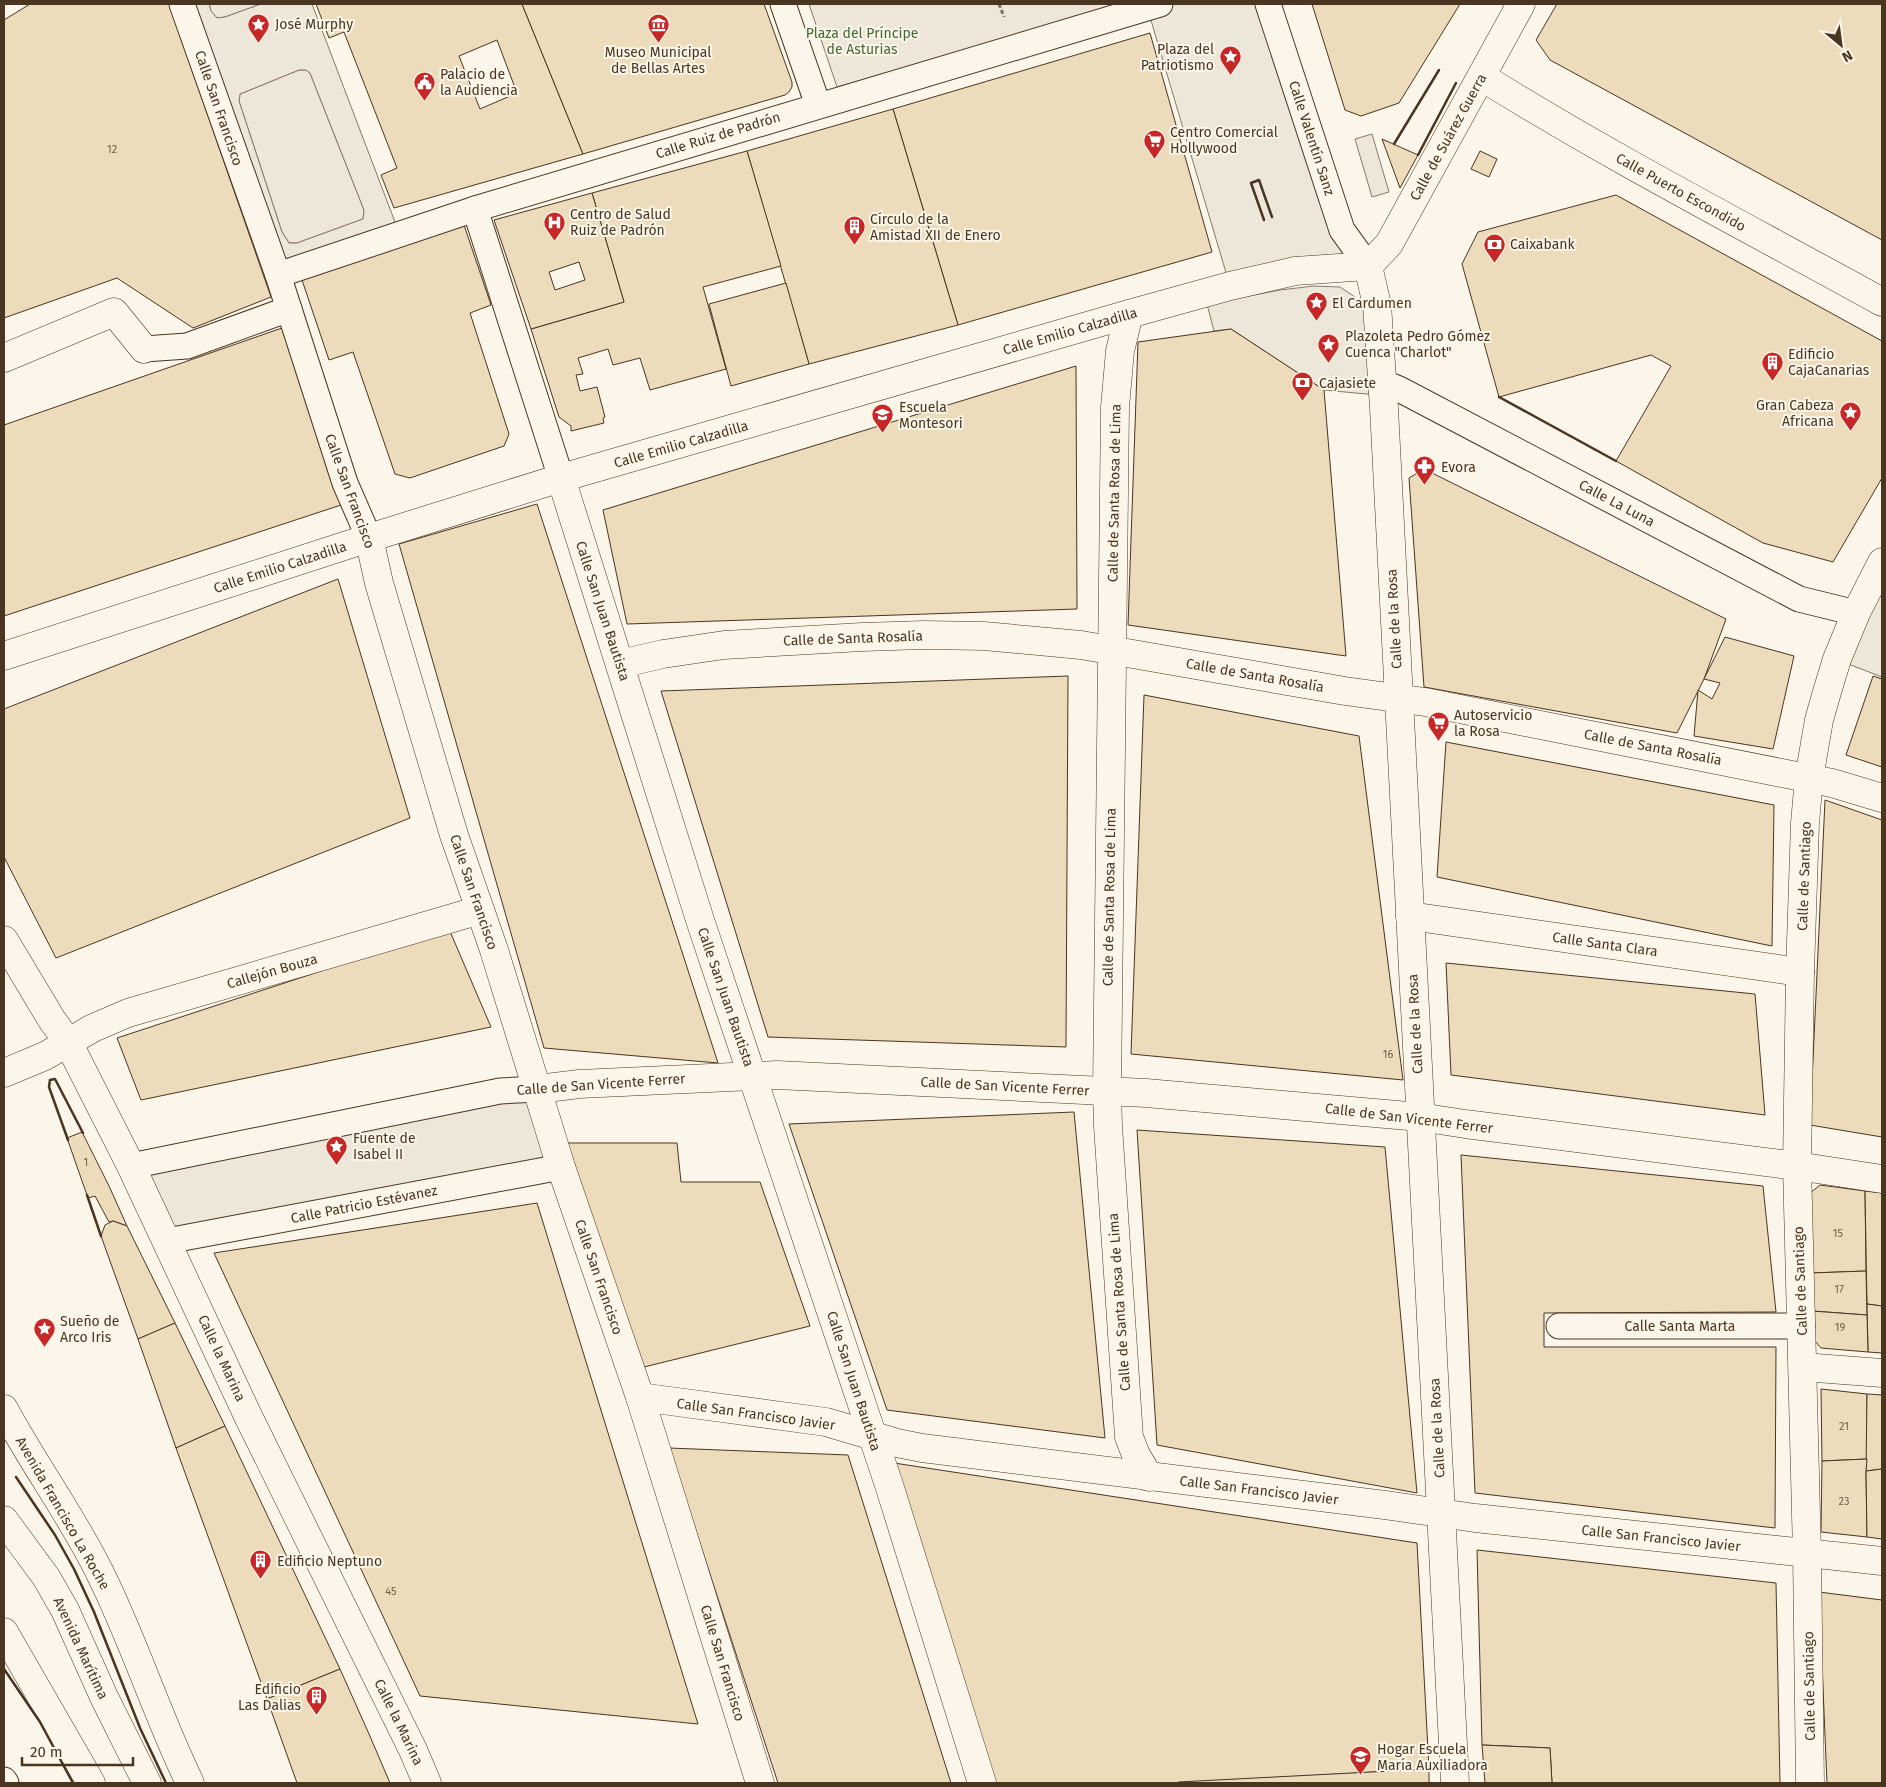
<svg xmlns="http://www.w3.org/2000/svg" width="1886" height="1787" viewBox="0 0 1886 1787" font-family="'Fira Sans',sans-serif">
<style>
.green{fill:#ede6d9;stroke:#887966}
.parking{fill:#ede7d9;stroke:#887966;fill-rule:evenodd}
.building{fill:#ecdcbc;stroke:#4a3520;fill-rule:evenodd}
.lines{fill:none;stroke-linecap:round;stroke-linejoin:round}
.pedestrian-casing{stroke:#4a3520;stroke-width:27}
.minor-casing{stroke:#4a3520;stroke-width:29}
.primary-casing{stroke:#4a3520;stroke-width:29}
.path{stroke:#7f6f5c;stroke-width:3;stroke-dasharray:4 2.5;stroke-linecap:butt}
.pedestrian{stroke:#fbf6e9;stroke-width:25}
.minor{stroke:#fbf6e9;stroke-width:28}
.primary{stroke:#fbf6e9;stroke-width:28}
.wall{stroke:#4a3520;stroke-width:2.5}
.labels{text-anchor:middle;stroke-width:4;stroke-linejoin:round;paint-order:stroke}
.number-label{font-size:11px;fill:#725f47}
.poi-label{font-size:14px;fill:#4a3520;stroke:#fbf6e9;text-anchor:start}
.park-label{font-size:14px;fill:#436837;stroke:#fbf6e9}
.street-label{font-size:14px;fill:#4a3520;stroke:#fbf6e9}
</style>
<rect width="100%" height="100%" fill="#fbf6e9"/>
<g class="green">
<polygon points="209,4 261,4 225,17 217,18 211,11"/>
<polygon points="809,4 1126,4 837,87"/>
<polygon points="299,70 306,70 310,73 364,210 363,219 297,243 289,243 282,232 239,101 240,94"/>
<polygon points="1372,134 1389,192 1372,197 1355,139"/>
</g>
<g class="parking">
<path d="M173 4H209L211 11 217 18 225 17 261 4H312L403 243 272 290ZM299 70H306L310 73 364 210 363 219 297 243H289L282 232 239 101 240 94Z"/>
<polygon points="1160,4 1268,4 1368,266 1230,286 1147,7"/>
<polygon points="1314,286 1340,287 1355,297 1366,313 1377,395 1324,390 1231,329 1214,331 1207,304 1280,290"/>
<polygon points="1882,578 1882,677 1843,662"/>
<polygon points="538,1089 561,1167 167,1241 131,1166"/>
</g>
<g class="building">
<polygon points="30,4 169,4 271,297 193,328 117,278 4,318 4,20"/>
<path d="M316 4H522L583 154 394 208 381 175 397 168 344 32 329 38ZM497 40 517 93 480 109 459 56Z"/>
<polygon points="522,4 764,4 792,82 792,87 789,92 785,95 583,154"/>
<polygon points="1312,4 1460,4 1399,103 1361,116 1345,110"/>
<polygon points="1557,4 1882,4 1882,240 1550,60 1536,40"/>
<polygon points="1150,33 1212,252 958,325 893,109"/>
<polygon points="893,109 958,325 809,364 747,151"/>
<polygon points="1382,139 1418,155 1400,188"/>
<polygon points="747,151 781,266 703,287 726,369 650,390 640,358 613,365 608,349 578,358 583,374 576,375 580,391 597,387 605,417 603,418 604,423 571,431 571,426 559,417 531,329 624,302 592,193"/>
<polygon points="1480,151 1497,159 1489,177 1471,169"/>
<path d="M592 193 624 302 531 329 494 220ZM579 262 585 280 555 290 549 272Z"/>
<polygon points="1616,195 1882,341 1882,478 1833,562 1763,543 1616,461 1671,366 1651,355 1499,397 1462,264 1478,232"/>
<polygon points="464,225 491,305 470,313 509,434 504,446 410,478 395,474 353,352 329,360 302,280"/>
<polygon points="786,283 809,364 731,386 709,304"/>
<polygon points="282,328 341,505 4,616 4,425"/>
<polygon points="1231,329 1324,390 1346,656 1128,625 1138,342"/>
<polygon points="1076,366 1077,609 627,624 603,510"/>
<polygon points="1424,469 1726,619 1704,679 1677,733 1424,687 1409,478"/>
<polygon points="537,504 718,1063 544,1048 399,544"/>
<polygon points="338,579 410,818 56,958 4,857 4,709"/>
<polygon points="1725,637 1794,656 1773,749 1694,736 1698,690 1712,699 1720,683 1704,679"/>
<polygon points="1068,676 1066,1047 768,1037 661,691"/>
<polygon points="1873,676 1882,679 1882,767 1846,755"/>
<polygon points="1144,695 1359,736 1403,1080 1131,1054"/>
<polygon points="1446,742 1774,805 1772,946 1437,877"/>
<polygon points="1825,800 1882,820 1882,1137 1810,1125"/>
<polygon points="449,929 491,1027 141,1100 117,1038"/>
<polygon points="1446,963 1755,994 1765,1115 1451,1075"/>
<polygon points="1074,1112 1105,1438 887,1410 789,1124"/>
<polygon points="1137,1130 1385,1147 1417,1493 1157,1445"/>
<polygon points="82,1132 109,1186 127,1226 113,1221 109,1222 95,1196 88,1198 67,1138"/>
<polygon points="564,1143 677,1143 681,1182 760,1182 810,1326 636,1369"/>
<polygon points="1461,1155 1763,1186 1776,1312 1544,1313 1544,1347 1776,1347 1775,1528 1475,1493"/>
<polygon points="1820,1185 1865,1191 1866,1271 1811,1273 1809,1194"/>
<polygon points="1865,1191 1882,1193 1882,1306 1867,1304"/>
<polygon points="537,1203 698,1724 420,1696 214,1253"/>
<polygon points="113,1221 127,1226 175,1323 138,1339 101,1236 105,1225"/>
<polygon points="1866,1271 1867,1315 1812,1311 1811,1273"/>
<polygon points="1867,1304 1882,1306 1882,1353 1868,1352"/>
<polygon points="1812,1311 1867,1315 1868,1352 1821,1348 1814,1340"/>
<polygon points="175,1323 225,1426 176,1448 138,1339"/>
<polygon points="1821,1389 1867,1394 1867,1459 1822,1461"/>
<polygon points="1867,1394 1882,1395 1882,1469 1866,1471"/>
<polygon points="225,1426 340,1669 267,1699 176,1448"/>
<polygon points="669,1448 848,1455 951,1783 778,1783"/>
<polygon points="1867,1459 1866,1471 1867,1537 1821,1532 1822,1461"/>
<polygon points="894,1463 1417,1543 1429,1769 1178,1783 996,1783"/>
<polygon points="1882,1469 1882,1539 1867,1537 1866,1471"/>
<polygon points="1477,1550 1776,1583 1780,1783 1552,1783 1550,1748 1482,1745"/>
<polygon points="1819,1592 1882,1600 1882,1783 1827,1783"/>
<polygon points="340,1669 369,1734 390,1783 297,1783 267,1699"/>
<polygon points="1482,1745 1550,1748 1552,1783 1485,1783"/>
<polygon points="1429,1769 1429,1783 1178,1783 1178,1782"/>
</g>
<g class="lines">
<defs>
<g id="pedestrian">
<polyline points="182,4 278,275 345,483 369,538"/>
<polyline points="783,4 818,105"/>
<polyline points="1268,4 1342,230 1368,266"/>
<polyline points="475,209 561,478"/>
<polyline points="278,275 475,209 1160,4"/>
<polyline points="144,349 187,346 289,309"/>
<polyline points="1382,382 1399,389 1799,599 1856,613"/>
<polyline points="131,1166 500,1091 538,1089"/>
<polyline points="167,1241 561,1167"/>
<polyline points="1559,1326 1802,1326"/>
<polyline points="4,1780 6,1783"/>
</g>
<g id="minor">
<path d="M1482 77C1612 158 1748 228 1882 302"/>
<polyline points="1368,266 1377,305 1384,408 1455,1783"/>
<polyline points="1368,266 1389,244 1521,4"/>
<polyline points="1129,314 1120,351 1115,407 1107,1091 1108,1126 1129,1437 1136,1455 1149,1477"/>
<polyline points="4,358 114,312 144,349"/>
<polyline points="561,478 700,920 890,1488 982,1783"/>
<polyline points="369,538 379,583 454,835 494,950 561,1167 640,1397 760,1783"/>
<polyline points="4,656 369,538 561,478 1129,314 1230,286 1295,271 1368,266"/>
<polyline points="620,664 663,654 724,645 862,637 924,635 984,636 1081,645 1345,691 1425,702 1832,783 1882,798"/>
<polyline points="1410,916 1800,972"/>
<polyline points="4,940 52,1020 68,1042 131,1166 249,1418 413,1750 427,1783"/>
<polyline points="4,1073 45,1056 93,1028 128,1013 480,910"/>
<polyline points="538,1089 579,1084 777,1075 1146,1093 1420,1117 1465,1124 1797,1166 1882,1179"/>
<polyline points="1803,1367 1882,1373"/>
<polyline points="640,1397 826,1422 897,1443 922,1448 1385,1505 1475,1518 1882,1561"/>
<path d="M4 1409C34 1465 72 1516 100 1573 134 1641 157 1715 190 1783"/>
<polyline points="1810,1783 1807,1553 1797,1166 1800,972 1805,823 1809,778 1819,720 1827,692 1837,659 1856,613 1882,562"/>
</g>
<g id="primary">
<polyline points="4,1520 46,1577 65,1610 104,1697 147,1783"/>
<polyline points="4,1632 91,1783"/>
</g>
</defs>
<use href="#pedestrian" class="pedestrian-casing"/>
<use href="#minor" class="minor-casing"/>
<use href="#primary" class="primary-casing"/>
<polyline class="path" points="999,4 1004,17"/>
<use href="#pedestrian" class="pedestrian"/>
<use href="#minor" class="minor"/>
<use href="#primary" class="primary"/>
<g class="wall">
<polyline points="1394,144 1439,70"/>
<polyline points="1418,155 1456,83"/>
<polyline points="1264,220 1251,183 1259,180 1272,217"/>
<polyline points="1499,397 1616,461"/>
<polyline points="68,1140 49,1087 50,1080 55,1079 83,1133"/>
<polyline points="87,1195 101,1236"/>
<polyline points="16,1477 55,1535 74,1569 94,1612 140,1728 166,1783"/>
<polyline points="4,1669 40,1722 73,1783"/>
</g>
</g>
<defs>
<symbol id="sight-pin" viewBox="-11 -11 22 30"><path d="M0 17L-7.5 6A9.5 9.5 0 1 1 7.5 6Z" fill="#c62828" stroke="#fbf6e9"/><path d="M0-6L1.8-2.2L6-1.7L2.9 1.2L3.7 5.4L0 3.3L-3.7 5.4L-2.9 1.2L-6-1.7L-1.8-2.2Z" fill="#fff"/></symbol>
<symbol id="museum-pin" viewBox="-11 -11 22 30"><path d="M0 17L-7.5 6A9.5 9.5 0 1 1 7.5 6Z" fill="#c62828" stroke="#fbf6e9"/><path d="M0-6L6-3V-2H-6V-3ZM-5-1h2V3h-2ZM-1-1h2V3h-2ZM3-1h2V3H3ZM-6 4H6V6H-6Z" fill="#fff"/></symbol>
<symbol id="civic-pin" viewBox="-11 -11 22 30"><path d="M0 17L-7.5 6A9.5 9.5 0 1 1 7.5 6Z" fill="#c62828" stroke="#fbf6e9"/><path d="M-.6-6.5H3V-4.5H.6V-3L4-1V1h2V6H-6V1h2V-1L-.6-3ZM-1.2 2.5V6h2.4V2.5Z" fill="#fff"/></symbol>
<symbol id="supermarket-pin" viewBox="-11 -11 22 30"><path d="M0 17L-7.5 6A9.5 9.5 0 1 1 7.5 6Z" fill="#c62828" stroke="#fbf6e9"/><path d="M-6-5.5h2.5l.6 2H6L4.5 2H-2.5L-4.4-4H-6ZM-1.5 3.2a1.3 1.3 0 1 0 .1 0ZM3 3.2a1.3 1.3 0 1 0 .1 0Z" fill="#fff"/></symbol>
<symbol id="hospital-pin" viewBox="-11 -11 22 30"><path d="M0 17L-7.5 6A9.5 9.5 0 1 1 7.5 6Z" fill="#c62828" stroke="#fbf6e9"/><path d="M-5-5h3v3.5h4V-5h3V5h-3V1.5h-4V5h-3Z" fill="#fff"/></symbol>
<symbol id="building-pin" viewBox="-11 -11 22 30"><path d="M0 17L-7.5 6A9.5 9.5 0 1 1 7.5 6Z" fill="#c62828" stroke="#fbf6e9"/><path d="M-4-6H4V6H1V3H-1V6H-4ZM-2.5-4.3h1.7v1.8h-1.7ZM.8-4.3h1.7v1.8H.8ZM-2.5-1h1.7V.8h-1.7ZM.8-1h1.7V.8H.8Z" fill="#fff"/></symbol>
<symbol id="bank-pin" viewBox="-11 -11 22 30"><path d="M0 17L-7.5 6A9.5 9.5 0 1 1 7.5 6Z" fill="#c62828" stroke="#fbf6e9"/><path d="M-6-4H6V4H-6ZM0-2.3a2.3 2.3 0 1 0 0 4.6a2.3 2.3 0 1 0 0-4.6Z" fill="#fff"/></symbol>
<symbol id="school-pin" viewBox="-11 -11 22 30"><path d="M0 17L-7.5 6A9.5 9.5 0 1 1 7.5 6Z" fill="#c62828" stroke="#fbf6e9"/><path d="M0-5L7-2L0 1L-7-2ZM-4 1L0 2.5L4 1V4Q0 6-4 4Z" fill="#fff"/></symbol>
<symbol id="pharmacy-pin" viewBox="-11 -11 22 30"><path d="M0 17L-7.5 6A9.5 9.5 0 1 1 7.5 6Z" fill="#c62828" stroke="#fbf6e9"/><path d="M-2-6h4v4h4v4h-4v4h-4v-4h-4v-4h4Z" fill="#fff"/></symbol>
</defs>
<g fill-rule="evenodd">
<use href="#sight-pin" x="246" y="12" width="25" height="34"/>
<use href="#museum-pin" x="646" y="12" width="25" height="34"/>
<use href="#sight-pin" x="1218" y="44" width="25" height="34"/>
<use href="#civic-pin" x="412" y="70" width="25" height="34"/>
<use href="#supermarket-pin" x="1142" y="128" width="25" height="34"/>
<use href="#hospital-pin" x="542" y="210" width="25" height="34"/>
<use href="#building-pin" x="842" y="214" width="25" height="34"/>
<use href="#bank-pin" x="1482" y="232" width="25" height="34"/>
<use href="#sight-pin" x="1304" y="290" width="25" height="34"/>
<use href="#sight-pin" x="1316" y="332" width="25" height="34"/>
<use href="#building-pin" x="1760" y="350" width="25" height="34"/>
<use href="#bank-pin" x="1290" y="370" width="25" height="34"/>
<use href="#sight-pin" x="1838" y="400" width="25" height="34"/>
<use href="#school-pin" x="870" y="402" width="25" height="34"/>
<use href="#pharmacy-pin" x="1412" y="454" width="25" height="34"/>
<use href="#supermarket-pin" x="1426" y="710" width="25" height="34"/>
<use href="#sight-pin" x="324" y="1134" width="25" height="34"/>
<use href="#sight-pin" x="32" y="1316" width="25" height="34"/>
<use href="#building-pin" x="248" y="1548" width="25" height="34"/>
<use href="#building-pin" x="304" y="1684" width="25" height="34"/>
<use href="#school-pin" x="1348" y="1744" width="25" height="34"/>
</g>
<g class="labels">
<g class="number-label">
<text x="112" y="153">12</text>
<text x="1388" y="1058">16</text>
<text x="86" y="1166">1</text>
<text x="1838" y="1237">15</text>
<text x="1839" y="1293">17</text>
<text x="1840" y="1331">19</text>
<text x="1844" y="1430">21</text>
<text x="1844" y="1505">23</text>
<text x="391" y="1595">45</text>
</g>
<g class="poi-label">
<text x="275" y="29">José Murphy</text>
<text x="1214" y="54" text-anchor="end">Plaza del<tspan x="1214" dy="16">Patriotismo</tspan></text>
<text x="658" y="57" text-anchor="middle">Museo Municipal<tspan x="658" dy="16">de Bellas Artes</tspan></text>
<text x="440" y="79">Palacio de<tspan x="440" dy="16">la Audiencia</tspan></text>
<text x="1170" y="137">Centro Comercial<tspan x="1170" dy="16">Hollywood</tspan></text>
<text x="570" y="219">Centro de Salud<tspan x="570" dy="16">Ruiz de Padrón</tspan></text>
<text x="870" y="224">Círculo de la<tspan x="870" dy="16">Amistad XII de Enero</tspan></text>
<text x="1510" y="249">Caixabank</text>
<text x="1332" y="308">El Cardumen</text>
<text x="1345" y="341">Plazoleta Pedro Gómez<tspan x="1345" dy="16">Cuenca "Charlot"</tspan></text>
<text x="1788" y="359">Edificio<tspan x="1788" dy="16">CajaCanarias</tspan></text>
<text x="1319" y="388">Cajasiete</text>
<text x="1834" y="410" text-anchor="end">Gran Cabeza<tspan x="1834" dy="16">Africana</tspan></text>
<text x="899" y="412">Escuela<tspan x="899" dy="16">Montesori</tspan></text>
<text x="1441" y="472">Evora</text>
<text x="1454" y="720">Autoservicio<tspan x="1454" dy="16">la Rosa</tspan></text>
<text x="353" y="1143">Fuente de<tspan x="353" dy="16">Isabel II</tspan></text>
<text x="60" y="1326">Sueño de<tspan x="60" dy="16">Arco Iris</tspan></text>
<text x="277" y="1566">Edificio Neptuno</text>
<text x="301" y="1694" text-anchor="end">Edificio<tspan x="301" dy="16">Las Dalias</tspan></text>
<text x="1377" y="1754">Hogar Escuela<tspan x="1377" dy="16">María Auxiliadora</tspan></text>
</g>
<g class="park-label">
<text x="862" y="38">Plaza del Príncipe<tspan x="862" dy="16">de Asturias</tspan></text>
</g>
<g class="street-label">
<text transform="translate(219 108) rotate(71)" y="5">Calle San Francisco</text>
<text transform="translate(718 135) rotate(-17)" y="5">Calle Ruiz de Padrón</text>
<text transform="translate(1448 137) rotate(-61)" y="5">Calle de Suárez Guerra</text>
<text transform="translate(1312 138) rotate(72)" y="5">Calle Valentín Sanz</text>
<text transform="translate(1681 192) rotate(29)" y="5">Calle Puerto Escondido</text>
<text transform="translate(1070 331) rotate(-16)" y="5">Calle Emilio Calzadilla</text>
<text transform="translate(681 444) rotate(-16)" y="5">Calle Emilio Calzadilla</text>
<text transform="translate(350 491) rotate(70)" y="5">Calle San Francisco</text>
<text transform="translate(1114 493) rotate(-89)" y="5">Calle de Santa Rosa de Lima</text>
<text transform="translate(1617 503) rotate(28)" y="5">Calle La Luna</text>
<text transform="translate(280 567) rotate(-18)" y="5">Calle Emilio Calzadilla</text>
<text transform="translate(603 611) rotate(72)" y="5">Calle San Juan Bautista</text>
<text transform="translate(1394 619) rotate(-93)" y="5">Calle de la Rosa</text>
<text transform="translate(853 638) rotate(-2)" y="5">Calle de Santa Rosalía</text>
<text transform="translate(1255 675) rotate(10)" y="5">Calle de Santa Rosalía</text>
<text transform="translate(1653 747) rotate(11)" y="5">Calle de Santa Rosalía</text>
<text transform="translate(1804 876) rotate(-88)" y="5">Calle de Santiago</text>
<text transform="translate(474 892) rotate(71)" y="5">Calle San Francisco</text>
<text transform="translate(1109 897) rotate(-89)" y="5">Calle de Santa Rosa de Lima</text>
<text transform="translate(1605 944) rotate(8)" y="5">Calle Santa Clara</text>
<text transform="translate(272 971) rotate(-16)" y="5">Callejón Bouza</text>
<text transform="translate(726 997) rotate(71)" y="5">Calle San Juan Bautista</text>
<text transform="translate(1415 1024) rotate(-93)" y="5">Calle de la Rosa</text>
<text transform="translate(601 1084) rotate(-4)" y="5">Calle de San Vicente Ferrer</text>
<text transform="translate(1005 1086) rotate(3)" y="5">Calle de San Vicente Ferrer</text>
<text transform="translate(1409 1118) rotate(7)" y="5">Calle de San Vicente Ferrer</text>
<text transform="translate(364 1204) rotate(-11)" y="5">Calle Patricio Estévanez</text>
<text transform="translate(599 1277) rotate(71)" y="5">Calle San Francisco</text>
<text transform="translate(1800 1281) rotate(-92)" y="5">Calle de Santiago</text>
<text transform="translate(1119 1302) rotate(-94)" y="5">Calle de Santa Rosa de Lima</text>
<text x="1680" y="1331">Calle Santa Marta</text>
<text transform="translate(222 1358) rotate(65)" y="5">Calle la Marina</text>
<text transform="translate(854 1381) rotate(72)" y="5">Calle San Juan Bautista</text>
<text transform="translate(756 1414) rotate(8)" y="5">Calle San Francisco Javier</text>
<text transform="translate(1437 1428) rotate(-93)" y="5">Calle de la Rosa</text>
<text transform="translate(1259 1490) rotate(7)" y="5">Calle San Francisco Javier</text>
<text transform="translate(63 1513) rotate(60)" y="5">Avenida Francisco La Roche</text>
<text transform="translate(1661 1538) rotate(6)" y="5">Calle San Francisco Javier</text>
<text transform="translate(81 1648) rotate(65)" y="5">Avenida Marítima</text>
<text transform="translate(723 1663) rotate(73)" y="5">Calle San Francisco</text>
<text transform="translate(1809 1686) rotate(-91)" y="5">Calle de Santiago</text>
<text transform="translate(399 1722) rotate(64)" y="5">Calle la Marina</text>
</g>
</g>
<rect width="1886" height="1787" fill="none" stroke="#4a3520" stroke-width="10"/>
<g transform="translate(1841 45) rotate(151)" stroke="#fbf6e9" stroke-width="4" paint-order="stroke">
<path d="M0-4L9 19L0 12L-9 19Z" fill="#4a3520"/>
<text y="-8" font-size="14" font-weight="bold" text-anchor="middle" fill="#4a3520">N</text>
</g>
<path d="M22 1757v8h111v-8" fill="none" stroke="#4a3520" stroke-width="2.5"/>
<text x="30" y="1757" font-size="15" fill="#4a3520" stroke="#fbf6e9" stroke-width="4" paint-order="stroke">20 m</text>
</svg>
